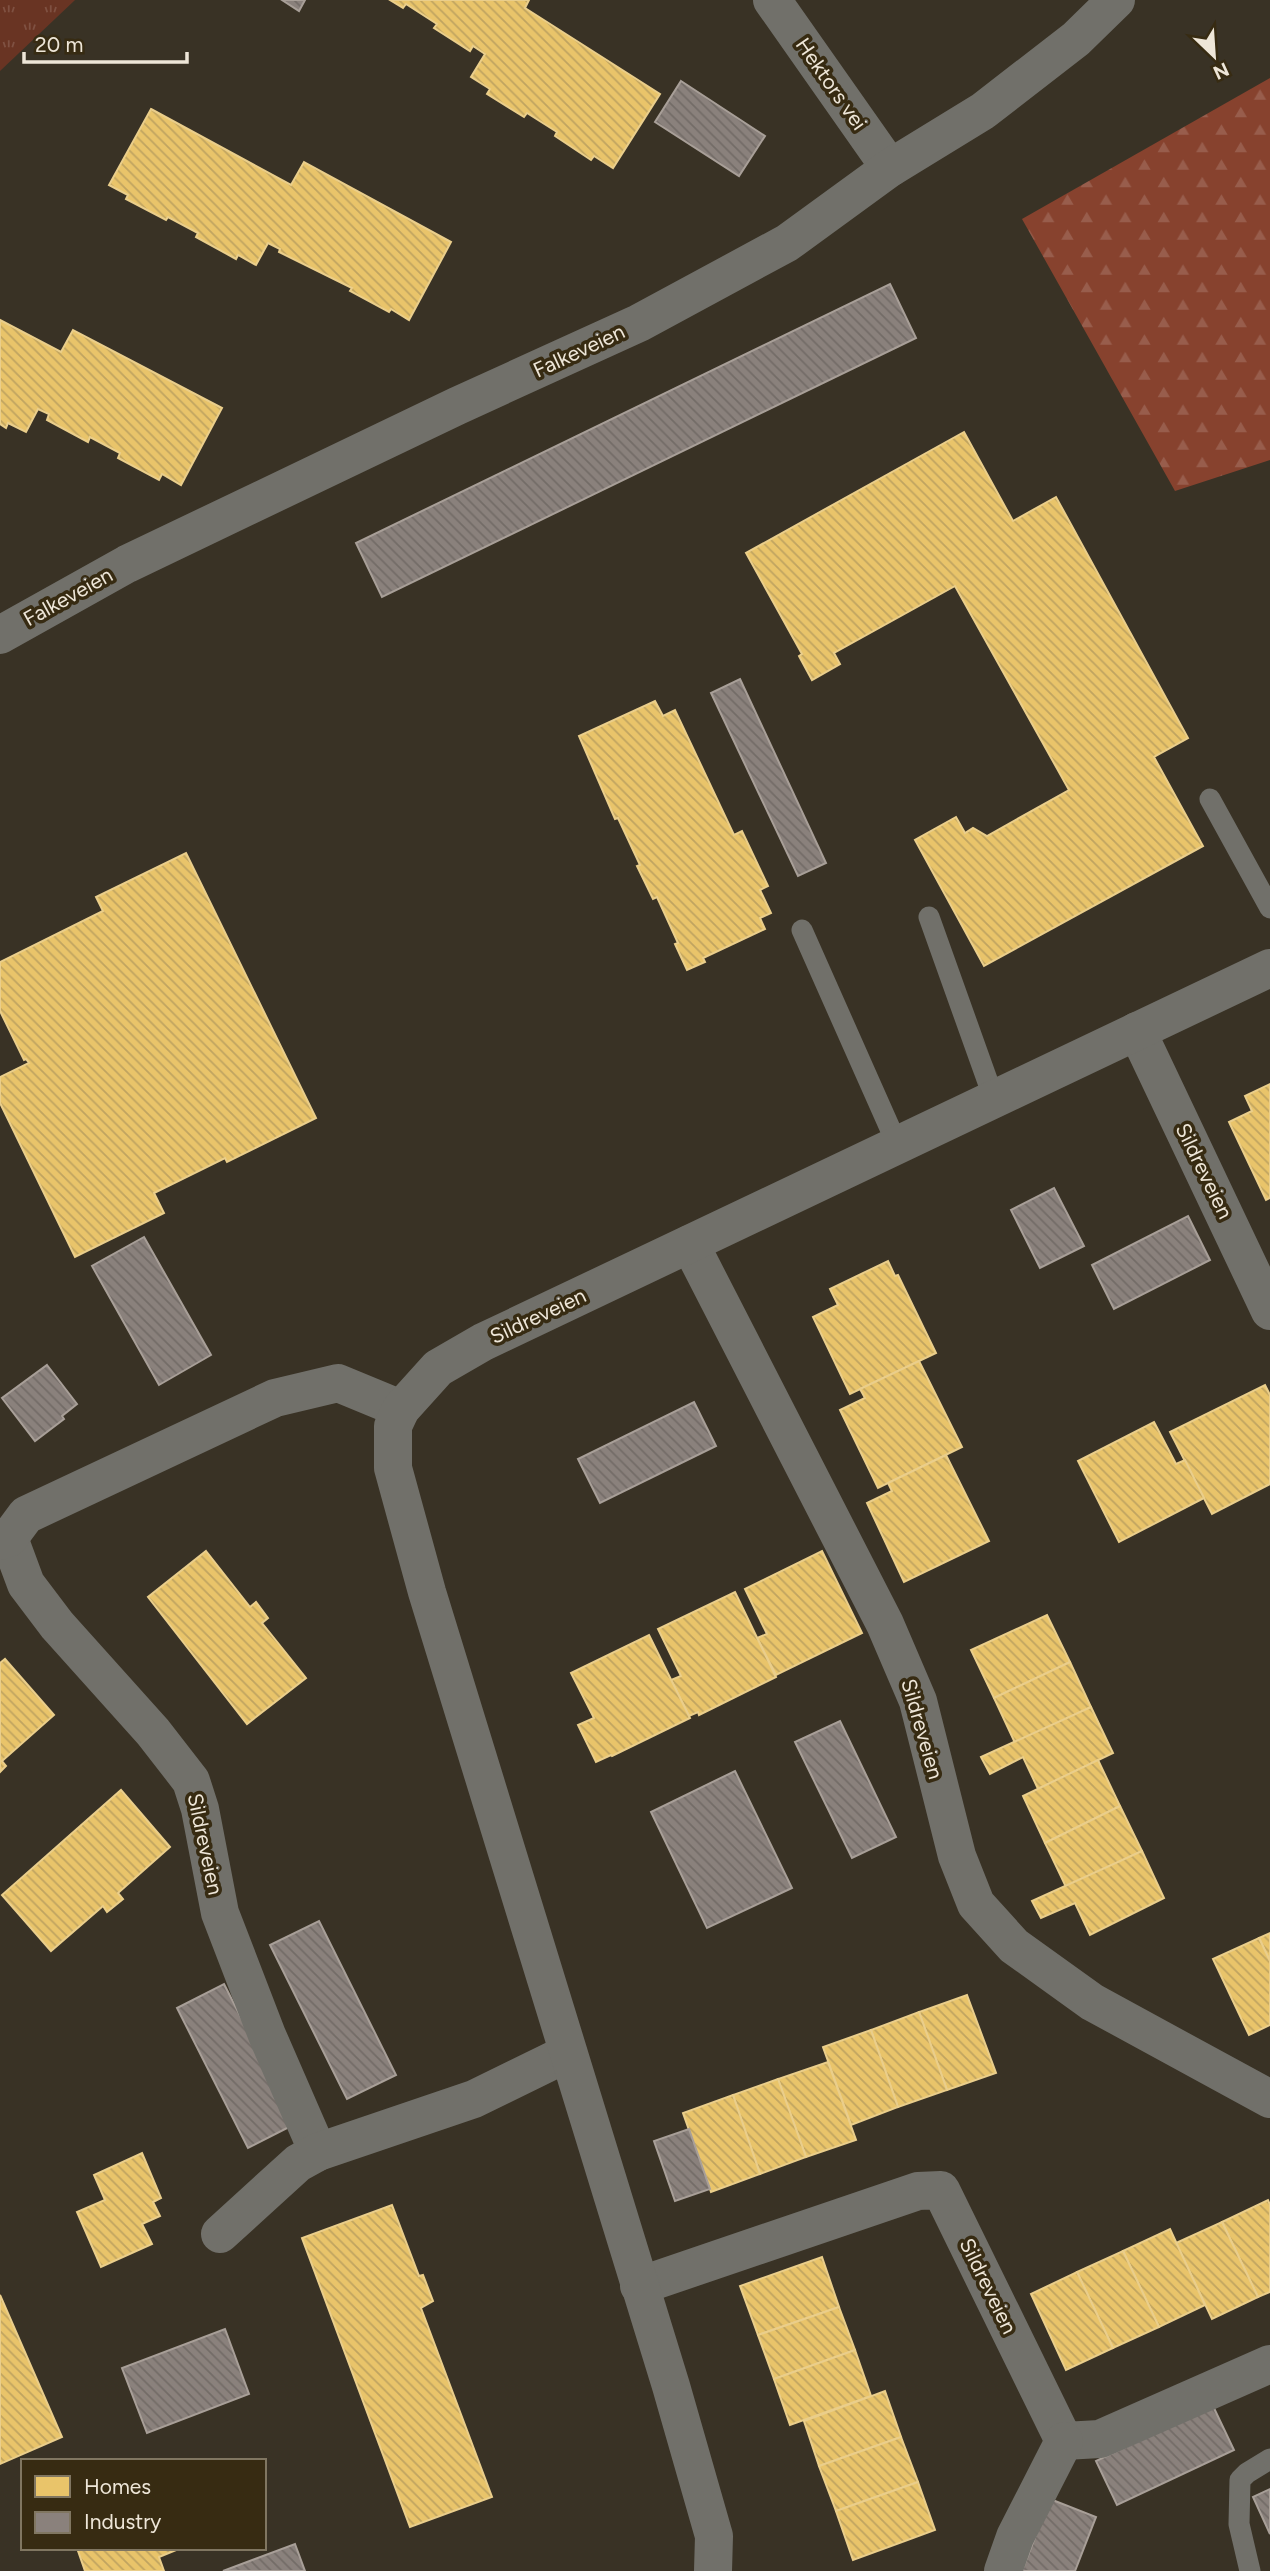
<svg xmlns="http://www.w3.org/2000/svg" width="1270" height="2571" viewBox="0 0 1270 2571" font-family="Figtree,sans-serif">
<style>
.grass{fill:url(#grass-tufts)}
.forest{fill:url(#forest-firs)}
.homes{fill:url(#homes-back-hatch);stroke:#eace8b;stroke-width:2}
.industry{fill:url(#industry-back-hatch);stroke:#a89f98;stroke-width:2}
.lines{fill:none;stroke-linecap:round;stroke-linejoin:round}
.lane{stroke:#71706a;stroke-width:21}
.street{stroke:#71706a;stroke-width:38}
.labels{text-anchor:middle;stroke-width:7;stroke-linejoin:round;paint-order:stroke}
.street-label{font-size:21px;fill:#eee6d8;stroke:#372b12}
</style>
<defs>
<pattern id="grass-tufts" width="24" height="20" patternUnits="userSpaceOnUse" patternTransform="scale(1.75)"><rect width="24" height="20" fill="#693423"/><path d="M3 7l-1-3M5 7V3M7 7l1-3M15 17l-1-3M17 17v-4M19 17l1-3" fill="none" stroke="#7f5142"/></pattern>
<pattern id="forest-firs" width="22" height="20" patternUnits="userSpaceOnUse" patternTransform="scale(1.75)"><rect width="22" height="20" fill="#87422e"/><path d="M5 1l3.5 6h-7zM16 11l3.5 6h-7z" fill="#985d4c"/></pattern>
<pattern id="homes-back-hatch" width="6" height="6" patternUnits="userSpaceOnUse" patternTransform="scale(1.75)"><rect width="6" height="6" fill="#e9c46a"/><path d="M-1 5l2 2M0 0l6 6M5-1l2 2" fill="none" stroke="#c0a460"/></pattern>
<pattern id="industry-back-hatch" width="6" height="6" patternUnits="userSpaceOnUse" patternTransform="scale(1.75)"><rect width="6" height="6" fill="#8a817c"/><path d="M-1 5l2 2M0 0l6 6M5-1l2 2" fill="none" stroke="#736c67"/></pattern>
</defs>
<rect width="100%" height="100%" fill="#393225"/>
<polygon class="grass" points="0,0 75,0 0,71"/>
<polygon class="forest" points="1270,78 1270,460 1175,491 1022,219"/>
<g class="homes">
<polygon points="390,0 529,0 525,8 660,94 613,168 594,156 591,160 555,136 557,132 527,113 524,117 487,94 490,89 471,77 485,54 473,46 470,51 434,28 437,24 406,4 403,8"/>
<polygon points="151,109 291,185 304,162 451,242 409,320 391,309 389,312 350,291 352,288 279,252 280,249 268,243 256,265 238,255 236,259 196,237 198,233 168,217 166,220 126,199 128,195 109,185"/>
<polygon points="0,320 61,352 73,330 222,408 181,485 162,474 159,480 118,458 120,453 90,437 88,442 47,420 49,414 38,409 26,432 8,423 6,428 0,424"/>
<polygon points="964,432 1013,521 1056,497 1188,738 1154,757 1203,846 984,966 915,840 956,817 965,833 973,828 987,836 1069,790 955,586 834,653 840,664 812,680 799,656 802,654 746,553"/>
<polygon points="655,701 663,716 675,710 734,835 742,831 768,886 760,890 771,913 760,918 765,929 703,958 705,962 687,970 675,944 678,943 657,897 653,899 637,866 640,865 618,818 615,819 579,736"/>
<polygon points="186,853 316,1118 227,1162 225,1158 154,1193 164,1213 75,1257 0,1103 0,1077 29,1063 26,1059 24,1060 0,1011 0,962 103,911 96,897"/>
<polygon points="1270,1084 1270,1198 1266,1200 1229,1122 1252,1111 1245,1096"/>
<polygon points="888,1261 895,1276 898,1275 936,1353 850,1394 813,1317 838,1305 830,1289"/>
<polygon points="919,1361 962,1447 878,1488 840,1410 865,1398 860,1389"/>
<polygon points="1265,1385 1270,1395 1270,1484 1212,1514 1170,1432"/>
<polygon points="1154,1422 1176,1464 1185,1460 1204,1498 1119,1542 1078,1461"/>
<polygon points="946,1455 989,1541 904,1582 867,1503 892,1491 888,1483"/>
<polygon points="206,1551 250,1607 256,1602 268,1618 262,1623 306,1678 247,1724 148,1597"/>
<polygon points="822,1551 862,1633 776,1675 757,1638 767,1634 745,1589"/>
<polygon points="735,1592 776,1677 699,1715 698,1712 689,1716 671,1680 681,1676 658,1629"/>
<polygon points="1047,1615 1070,1662 994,1698 971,1650"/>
<polygon points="649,1635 690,1718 612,1756 611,1755 596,1762 578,1725 594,1718 571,1673"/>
<polygon points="5,1659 54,1715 2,1761 6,1766 0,1772 0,1663"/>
<polygon points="1070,1662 1091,1707 1015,1743 994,1698"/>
<polygon points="1091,1707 1113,1753 1038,1789 1023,1757 990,1774 981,1757"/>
<polygon points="1098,1760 1120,1806 1045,1843 1023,1796"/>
<polygon points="121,1790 170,1847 118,1893 123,1899 107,1912 103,1906 51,1951 2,1895"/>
<polygon points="1120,1806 1142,1851 1066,1887 1045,1843"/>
<polygon points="1142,1851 1164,1898 1090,1935 1075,1903 1041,1918 1032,1901"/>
<polygon points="1270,1933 1270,1961 1259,1938"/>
<polygon points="1259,1938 1270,1961 1270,2025 1249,2035 1213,1959"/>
<polygon points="967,1995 996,2073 947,2090 919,2012"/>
<polygon points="919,2012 947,2090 898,2107 871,2030"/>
<polygon points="871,2030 898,2107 851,2125 823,2047"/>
<polygon points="828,2062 856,2140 806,2157 778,2079"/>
<polygon points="778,2079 806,2157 760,2174 733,2095"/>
<polygon points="733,2095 760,2174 711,2192 683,2113"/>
<polygon points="142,2153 161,2198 153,2202 160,2216 142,2224 152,2244 101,2267 77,2212 105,2200 94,2175"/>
<polygon points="1268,2200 1270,2205 1270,2292 1258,2297 1222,2222"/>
<polygon points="392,2205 419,2276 423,2275 433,2301 421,2308 492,2497 410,2527 302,2238"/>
<polygon points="1222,2222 1258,2297 1212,2319 1176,2243"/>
<polygon points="1170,2229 1205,2305 1159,2327 1123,2251"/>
<polygon points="1123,2251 1159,2327 1113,2348 1077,2272"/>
<polygon points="822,2257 839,2307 758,2335 740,2286"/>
<polygon points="1077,2272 1113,2348 1066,2370 1031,2294"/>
<polygon points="0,2295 62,2437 0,2464"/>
<polygon points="839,2307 855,2350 774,2379 758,2335"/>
<polygon points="855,2350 871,2396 790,2425 774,2379"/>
<polygon points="885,2391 901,2437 819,2466 804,2421"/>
<polygon points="901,2437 918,2482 836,2511 819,2466"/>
<polygon points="918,2482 935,2530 853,2560 836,2511"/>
<polygon points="77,2548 181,2548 159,2557 164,2571 85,2571"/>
</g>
<g class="industry">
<polygon points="282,0 305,0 299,11"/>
<polygon points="681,81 765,136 739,176 655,122"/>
<polygon points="890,284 916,338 382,597 356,543"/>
<polygon points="740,679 826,863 798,876 711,693"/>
<polygon points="1054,1188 1084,1246 1040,1268 1011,1210"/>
<polygon points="1188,1216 1210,1260 1114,1309 1092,1265"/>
<polygon points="144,1237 211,1355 159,1385 92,1266"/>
<polygon points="47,1365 77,1404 62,1416 64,1419 35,1441 2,1398"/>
<polygon points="694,1402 716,1446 600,1503 578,1459"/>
<polygon points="840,1721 896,1837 852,1858 795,1742"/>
<polygon points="735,1771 792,1888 707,1928 651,1812"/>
<polygon points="319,1921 396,2075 347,2099 270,1945"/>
<polygon points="224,1984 295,2124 248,2148 177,2008"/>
<polygon points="689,2129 710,2189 675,2201 654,2141"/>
<polygon points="225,2329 249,2394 147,2433 122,2368"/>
<polygon points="1213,2406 1234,2450 1117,2505 1096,2461"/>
<polygon points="1270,2489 1270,2534 1253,2497"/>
<polygon points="1050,2499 1096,2517 1075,2571 1022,2571"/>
<polygon points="295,2544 305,2571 223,2571"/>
</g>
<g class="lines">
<g class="lane">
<polyline points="1210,799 1270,908"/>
<polyline points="929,917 994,1099"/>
<polyline points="802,930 897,1144"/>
<polyline points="1250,2571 1239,2524 1240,2480 1247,2473 1270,2459"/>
</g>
<g class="street">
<polyline points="772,0 890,168"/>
<polyline points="0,635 127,564 457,406 639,323 787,243 890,168 983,111 1076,39 1116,0"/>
<polyline points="1137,1031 1270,1311"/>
<polyline points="690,1244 885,1624 918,1701 957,1856 976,1904 1014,1946 1092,2002 1270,2099"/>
<polyline points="9,1538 26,1584 57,1625 153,1732 191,1781 200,1809 220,1913 267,2035 318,2152"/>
<polyline points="0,1541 9,1538 26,1515 275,1398 338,1383 401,1409"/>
<polyline points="220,2234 298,2163 318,2152 474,2099 568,2053"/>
<polyline points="639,2286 918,2191 941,2190 1064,2441 1100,2439 1270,2364"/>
<polyline points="713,2571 714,2536 671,2386 427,1592 393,1468 393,1426 401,1409 438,1368 483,1342 1270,968"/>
<polyline points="1003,2571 1015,2537 1064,2441"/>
</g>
</g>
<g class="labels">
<g class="street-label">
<text transform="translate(831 84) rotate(55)" y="7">Hektors vei</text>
<text transform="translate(579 351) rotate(-25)" y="7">Falkeveien</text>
<text transform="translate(68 597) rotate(-29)" y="7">Falkeveien</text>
<text transform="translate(1204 1171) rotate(64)" y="7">Sildreveien</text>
<text transform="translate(538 1316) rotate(-25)" y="7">Sildreveien</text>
<text transform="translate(922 1729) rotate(74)" y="7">Sildreveien</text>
<text transform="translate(205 1844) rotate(78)" y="7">Sildreveien</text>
<text transform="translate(988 2286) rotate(64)" y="7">Sildreveien</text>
</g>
</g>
<rect x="21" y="2459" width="245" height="91" fill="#372b12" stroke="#807661" stroke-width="2"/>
<rect x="35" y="2476" width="35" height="21" fill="#e9c46a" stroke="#807661" stroke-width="2"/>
<text x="84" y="2494" font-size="21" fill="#eee6d8">Homes</text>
<rect x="35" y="2512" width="35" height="21" fill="#8a817c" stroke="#807661" stroke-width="2"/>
<text x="84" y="2529" font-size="21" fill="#eee6d8">Industry</text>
<g transform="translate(1214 56) rotate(155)" stroke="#372b12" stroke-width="5" paint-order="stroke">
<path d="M0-5L12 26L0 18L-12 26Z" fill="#eee6d8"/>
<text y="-10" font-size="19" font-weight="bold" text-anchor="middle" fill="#eee6d8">N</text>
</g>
<path d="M24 52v10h163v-10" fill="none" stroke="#eee6d8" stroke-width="3.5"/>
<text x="35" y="52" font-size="21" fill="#eee6d8" stroke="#372b12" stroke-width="5" paint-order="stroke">20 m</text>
</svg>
